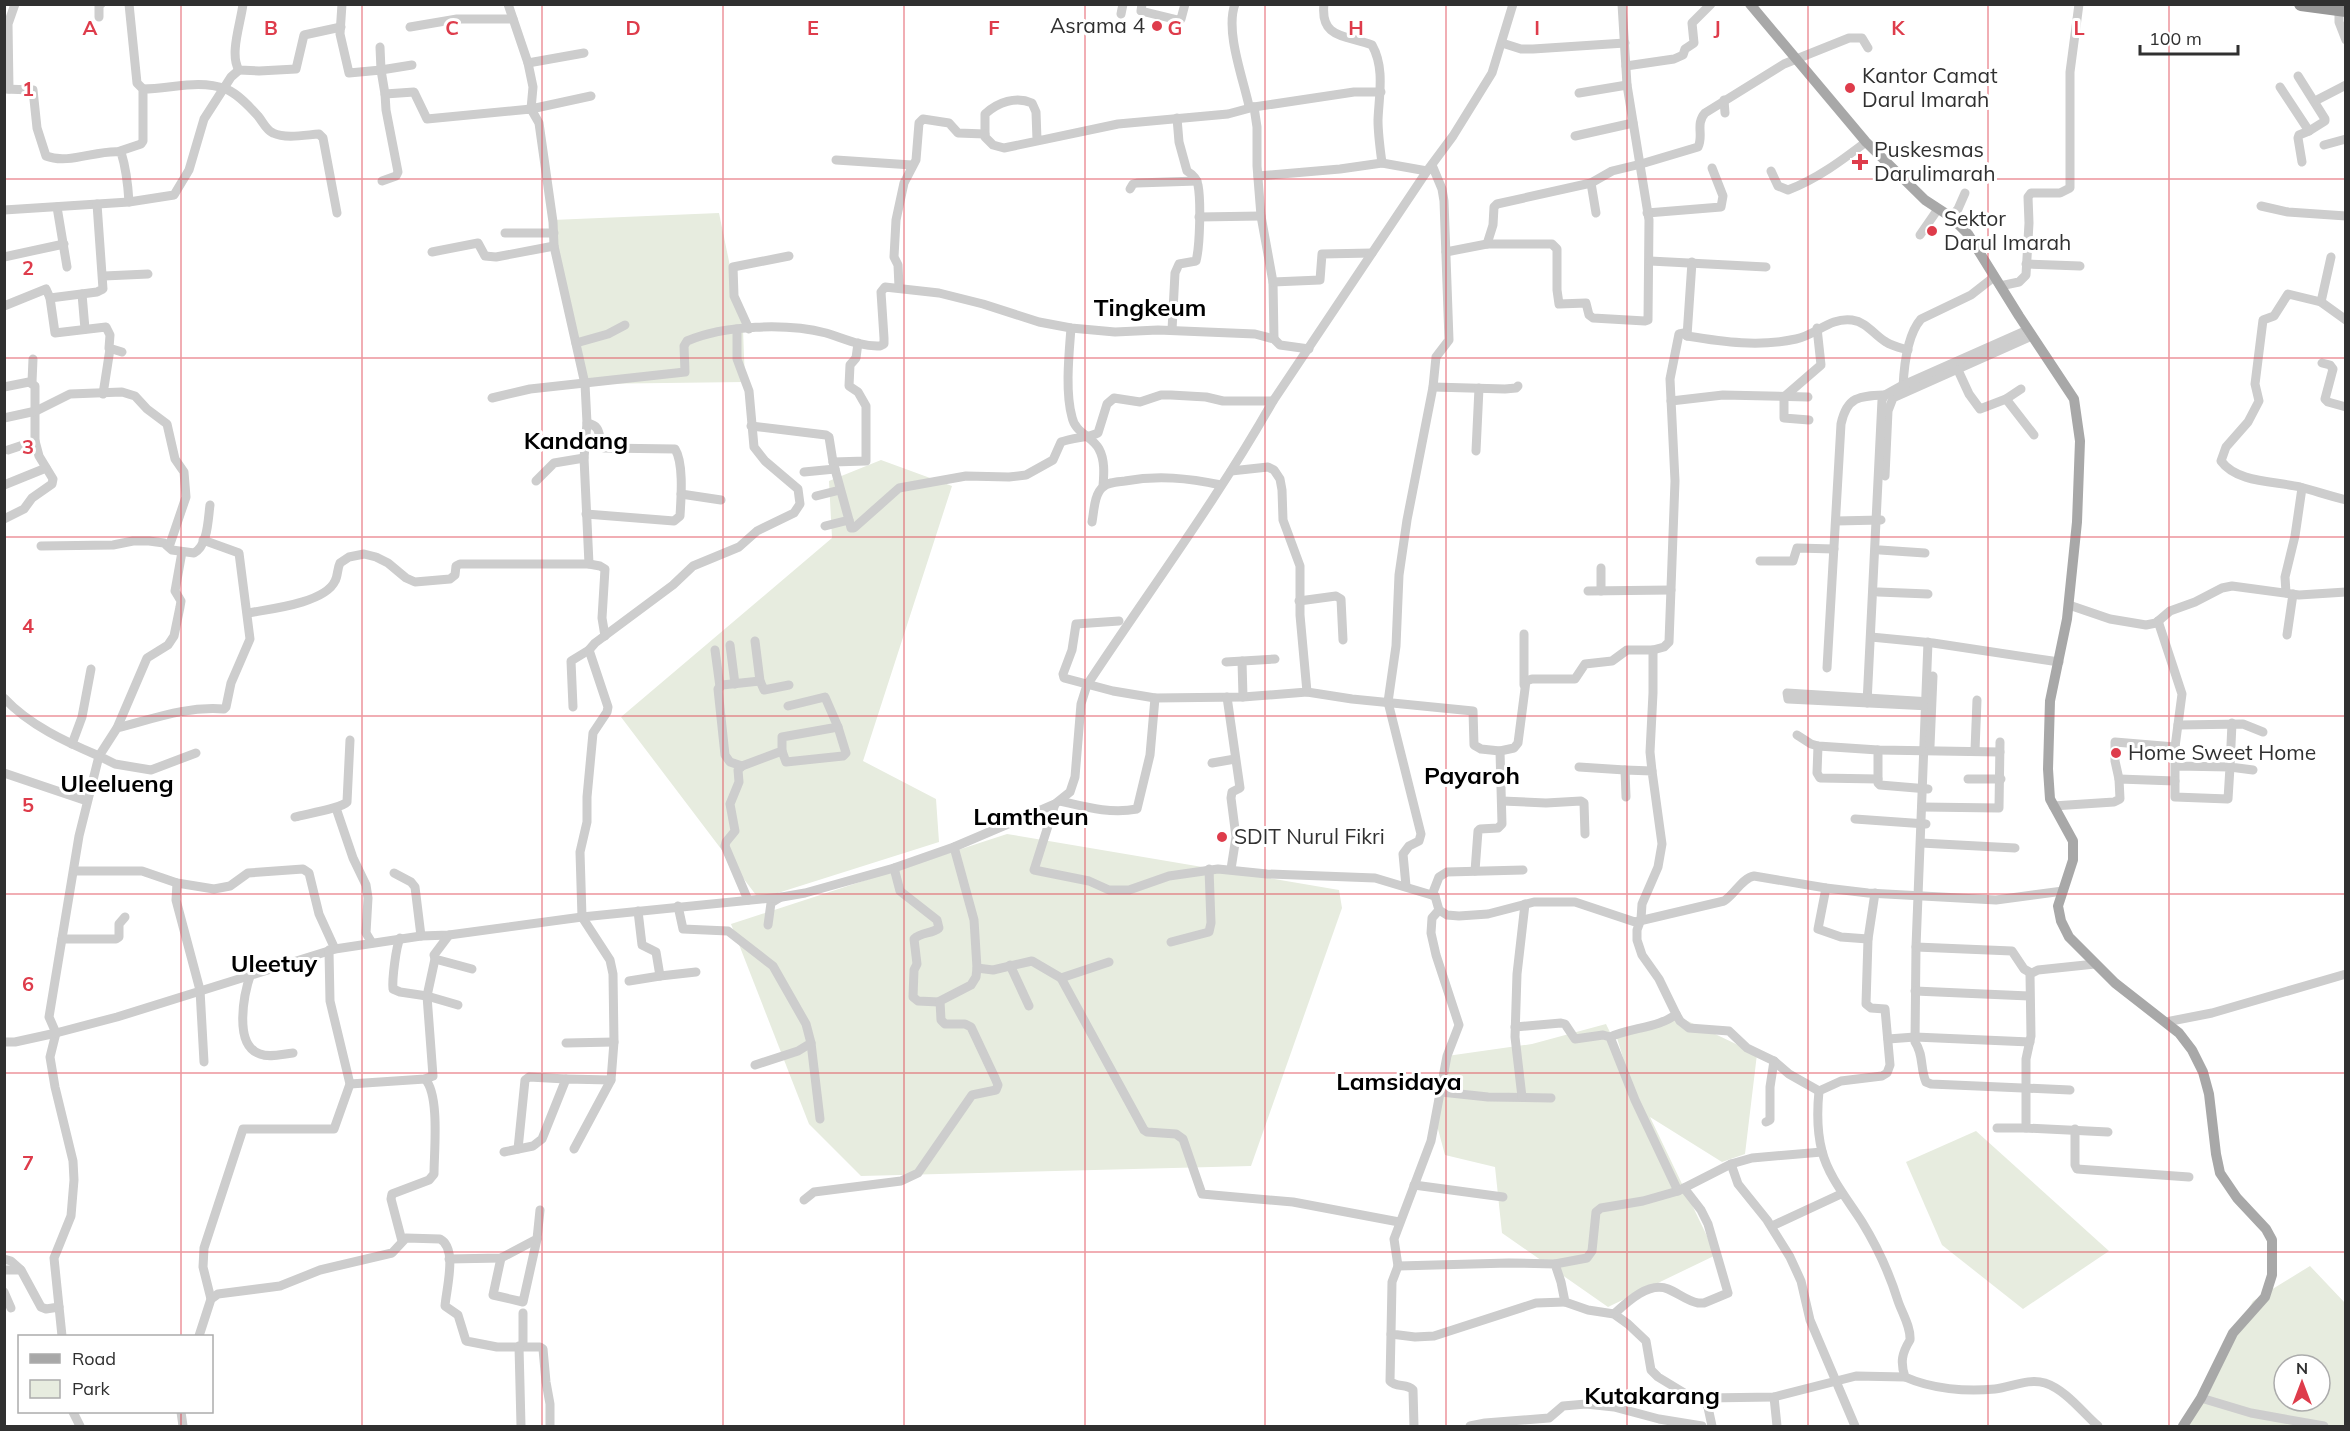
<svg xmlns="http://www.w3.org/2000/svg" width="2350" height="1431" viewBox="0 0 2350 1431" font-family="Mulish,sans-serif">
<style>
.green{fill:#e7ecdf;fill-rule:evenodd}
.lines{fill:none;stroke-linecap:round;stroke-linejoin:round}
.minor{stroke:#cdcdcd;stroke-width:9}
.major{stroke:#a8a8a8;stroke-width:10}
.highway{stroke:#979797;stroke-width:14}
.grid{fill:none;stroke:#de3c4b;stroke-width:1.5;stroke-opacity:0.55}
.poi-dot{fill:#de3c4b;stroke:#fff;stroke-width:2}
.labels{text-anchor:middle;stroke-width:6;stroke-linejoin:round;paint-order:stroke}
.poi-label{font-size:21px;fill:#303030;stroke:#fff;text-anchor:start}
.quarter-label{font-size:24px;font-weight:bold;fill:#000;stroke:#fff}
.grid-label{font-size:20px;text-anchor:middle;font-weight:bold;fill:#de3c4b;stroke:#fff;stroke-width:6;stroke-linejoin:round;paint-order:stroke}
</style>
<rect width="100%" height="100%" fill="#fff"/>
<g class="green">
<polygon points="719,213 743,329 745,382 585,384 552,220"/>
<polygon points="881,460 952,486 863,761 936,799 939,842 759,899 621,717 832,538 829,481"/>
<polygon points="1007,834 1339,890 1342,908 1251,1166 861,1176 809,1124 731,924"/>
<polygon points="1675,1015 1757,1054 1745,1154 1722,1162 1650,1117 1716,1255 1608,1307 1502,1233 1495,1167 1445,1155 1435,1118 1447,1056 1532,1044 1606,1024 1624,1061 1617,1038"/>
<polygon points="1976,1131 2109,1251 2023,1309 1942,1245 1906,1162"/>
<path d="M2310 1266 2345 1303V1426H2180L2253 1301ZM2284 1365H2320V1401H2284Z"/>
</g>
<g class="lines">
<g class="minor">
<path d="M243 4C241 22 229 55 239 70L259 71 296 69 304 35 341 27"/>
<polyline points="342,4 340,34 349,73 381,70 385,94 414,92 427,119 531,109 539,123 553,222 554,246 585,384 587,423 584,458 589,564"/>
<polyline points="508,4 528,63 533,87 531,109 591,96"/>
<polyline points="1142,4 1141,11 1178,20 1181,19 1185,4"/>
<path d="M1235 4C1225 31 1243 78 1249 106L1254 107 1257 127V166L1261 216 1273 282 1274 339"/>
<path d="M1324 4C1320 39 1346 35 1372 45 1385 68 1379 95 1378 120 1378 134 1380 148 1382 163"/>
<polyline points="2339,4 2339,22 2346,40"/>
<polyline points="1121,14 1123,4"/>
<polyline points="99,17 99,5 101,4"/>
<polyline points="410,27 457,19 513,19"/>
<polyline points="1502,43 1521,49 1533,49 1625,43"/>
<polyline points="380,47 381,70 412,65"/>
<polyline points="528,63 584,53"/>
<polyline points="1626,66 1674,59 1683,55 1685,49 1694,43 1692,23 1711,4"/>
<polyline points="2298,76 2325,119 2325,121 2309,131"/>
<polyline points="2280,87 2309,131 2299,135 2298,138 2302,162"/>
<path d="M4 89 33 90 37 128 46 156C69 165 98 149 121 152 126 168 128 185 129 202"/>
<polyline points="9,89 8,24 15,4"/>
<path d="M143 89C171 89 198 79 226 89 238 94 249 106 258 116 263 122 266 130 273 133 286 139 305 135 319 134L323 138 337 213"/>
<polyline points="1579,93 1627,85"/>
<polyline points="1724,100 1725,113"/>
<polyline points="2315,101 2346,85"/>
<polyline points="1575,136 1633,123"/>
<path d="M1037 140 1036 112 1032 103C1016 96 998 102 985 114V137L993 145 1004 148 1118 124 1228 114 1254 107 1354 92H1381"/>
<polyline points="2324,145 2346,139"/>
<polyline points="120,151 141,144 143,141 143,89 137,83 129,4"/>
<polyline points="836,160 912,165"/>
<path d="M1771 171 1778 186 1788 190C1817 179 1841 161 1866 142"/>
<polyline points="1258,176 1340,169 1382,163 1427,171"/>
<polyline points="382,181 396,176 398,172 386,110 385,94"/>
<polyline points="1591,183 1596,213"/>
<polyline points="1130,189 1133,184 1137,183 1197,181"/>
<polyline points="2261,206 2288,212 2346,216"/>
<polyline points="57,207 67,267"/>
<polyline points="4,210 129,202 174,195 189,170 204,119 231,77 239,70"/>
<polyline points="1647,213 1721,207 1723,196 1712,168"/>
<polyline points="1199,217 1261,216"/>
<polyline points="1951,217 1958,209 1965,193"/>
<polyline points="505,233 554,233"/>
<polyline points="1920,235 1938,209"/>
<path d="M1487 244 1493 225 1494 207 1497 204 1591 183 1612 171 1641 164 1698 147C1704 136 1695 124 1705 113L1784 64 1849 38H1862L1868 48"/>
<polyline points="432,252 478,243 485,256 496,257 554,246"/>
<polyline points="1446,252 1487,244 1552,244 1557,249 1557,290 1559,304 1586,303 1589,315 1593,318 1645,321 1648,320 1649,220 1627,85 1622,4"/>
<polyline points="4,257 64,244"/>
<polyline points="2331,257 2321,302 2346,320"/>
<polyline points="1650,261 1766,267"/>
<polyline points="2026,264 2080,266"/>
<polyline points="104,276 148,274"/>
<polyline points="1273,282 1320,280 1322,254 1372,253"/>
<polyline points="2000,286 2019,282 2026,275 2029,223 2028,197 2031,193 2060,193 2070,188 2070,72 2079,4"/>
<polyline points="899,287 898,265 894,257 896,220 904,183 916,160 919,123 923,119 949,123 958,133 985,134"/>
<polyline points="82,294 85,329"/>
<polyline points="50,298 97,292 103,289 97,204"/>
<path d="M2321 302 2288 294 2274 316 2263 320 2255 384 2259 401 2248 422 2226 447 2221 461C2237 483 2275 481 2300 487 2315 491 2330 496 2346 500"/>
<polyline points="4,306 46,289 50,298 55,333 106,327 110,335 109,348 122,352"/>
<path d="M1071 328C1069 354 1065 392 1072 417 1075 433 1092 436 1099 449 1105 460 1104 474 1103 486"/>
<polyline points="749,329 734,296 733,267 789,256"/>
<path d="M1172 330 1175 273 1179 264 1196 261C1200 246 1201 201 1198 185 1197 179 1192 174 1187 171L1179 142 1177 118"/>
<polyline points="1687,336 1692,262"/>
<polyline points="576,343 608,334 625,325"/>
<polyline points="2322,363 2330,365 2333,369 2325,399 2328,402 2346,407"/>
<polyline points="1957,368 1969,394 1980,409 2006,399 2021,389"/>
<polyline points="32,382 33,359"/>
<polyline points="4,387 29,382 35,386 35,441 39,456 53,479 52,484 32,498 24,509 4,519"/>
<polyline points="1433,387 1505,389 1516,388 1518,386"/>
<path d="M1903 387C1904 366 1907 335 1921 319L1971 295 1994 277"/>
<polyline points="103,394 110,349"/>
<path d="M492 398 530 389 685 372 684 346 687 341C724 325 787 323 826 333 843 338 861 347 880 346L884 344V338L881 292 885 287 939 293 983 304 1039 322 1071 328 1115 332 1158 330 1255 334 1274 339 1280 345 1309 349"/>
<polyline points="2006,399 2034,435"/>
<polyline points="1671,401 1723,395 1808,397"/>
<polyline points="4,418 36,411 70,394 122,392 135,396 147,409 167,424 175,459 184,472 186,497 169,547"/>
<polyline points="1809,420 1784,418 1784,397 1821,365 1817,328"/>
<polyline points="751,426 826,435 829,437 833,462 849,520 825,526"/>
<polyline points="8,450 35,441"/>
<polyline points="1476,451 1479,388"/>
<polyline points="833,462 866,461 866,406 858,392 849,386 850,365 856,358 858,343"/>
<polyline points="804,472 835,469"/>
<polyline points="1885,476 1888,411 1893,398 2032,336"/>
<polyline points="536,481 554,463 584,458"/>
<polyline points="4,485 46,468"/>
<polyline points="681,494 721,500"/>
<polyline points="816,496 840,490"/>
<path d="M586 514 674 521 680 516C681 499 684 463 675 449L604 448C596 436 604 427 587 423"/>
<path d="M849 520 851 528H854L899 488 966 476 1009 477 1026 475 1053 460 1061 442C1074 437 1088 438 1098 433L1107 404 1114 398 1140 402 1161 395H1171L1206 397 1223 401H1273"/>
<polyline points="1836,521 1881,520"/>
<path d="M1092 522C1094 512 1094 494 1103 487 1108 482 1117 482 1125 481 1158 475 1188 478 1221 485"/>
<path d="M41 546 113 545 133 541H149L164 543 172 550 194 553C208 546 208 519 210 505"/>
<polyline points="1880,550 1925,553"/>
<polyline points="182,552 175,591 181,601 180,607 174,636 168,645 147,658 117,728 99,756 115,764 151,770 196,753"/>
<polyline points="1760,561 1793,561 1797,548 1834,549"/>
<polyline points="1588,591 1671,590"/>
<polyline points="1601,591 1601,568"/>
<polyline points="1878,592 1928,594"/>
<polyline points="2286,593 2285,577 2295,536 2302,488"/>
<polyline points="1299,601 1336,596 1341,599 1343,640"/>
<polyline points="2069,605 2110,619 2146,625 2156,623 2170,611 2195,602 2222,588 2232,586 2299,595 2346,592"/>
<path d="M248 613C270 609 325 603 335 581 338 576 337 569 340 563L349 557 364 554 376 557 388 563 406 578 415 582 450 579 455 575 456 566 460 564H589L600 566 605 569 602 618 605 636"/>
<polyline points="1119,621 1076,624 1072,650 1063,674 1064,678 1113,691 1155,698 1243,697 1307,692 1300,615 1300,566 1283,520 1282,490 1280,479 1274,470 1268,467 1231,471"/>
<polyline points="2158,621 2182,694 2175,747 2175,797 2228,799 2230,767 2176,766"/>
<polyline points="2287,635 2293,594"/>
<polyline points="1871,637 1933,643 2059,662"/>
<path d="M1928 642 1916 947 1915 1042C1924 1055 1920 1069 1926 1082L1931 1084 2070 1090"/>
<polyline points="730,645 735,684"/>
<polyline points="715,650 720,687"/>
<polyline points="1242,661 1243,697"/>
<polyline points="1226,662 1275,659"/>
<path d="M1827 668 1841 424C1847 396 1860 396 1885 395"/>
<polyline points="760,681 764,690 789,685"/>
<polyline points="1524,685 1524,634"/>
<polyline points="1307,692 1352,699 1473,711 1474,745 1481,749 1500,751"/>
<polyline points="1227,697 1240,788 1232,792 1231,798 1236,837 1231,869"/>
<path d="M4 698C29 725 66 742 99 756L79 836 49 1017 56 1033 50 1057 55 1087 73 1161 74 1180 71 1216 54 1258 62 1336"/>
<polyline points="1867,703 1882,400 1885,395 1903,385 2027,330"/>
<polyline points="1930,706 1788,699 1787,693 1931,702"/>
<polyline points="573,707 571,661 589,650"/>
<polyline points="2232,723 2230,767 2253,770"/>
<polyline points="2178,725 2243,724 2263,732"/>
<path d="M117 728C153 719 185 706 224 709L226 707 231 683 250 639 239 553 203 540"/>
<polyline points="1797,735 1811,744 1818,746 1878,750 2000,752"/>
<polyline points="72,744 82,717 91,669"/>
<polyline points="1818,746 1817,773 1820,778 1878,779"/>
<polyline points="1930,746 1933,676"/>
<polyline points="1878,750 1878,783 1880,785 1928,789"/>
<polyline points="1975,750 1977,700"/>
<polyline points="782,751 786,762 843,756 846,753 838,727"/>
<polyline points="1212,763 1235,759"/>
<polyline points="742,766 782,751 782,737 838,727 825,697 788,706"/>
<polyline points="1579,767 1625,770"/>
<polyline points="1652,771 1650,752 1653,693 1653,650"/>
<polyline points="4,773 87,801"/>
<polyline points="1968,779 2001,779"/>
<polyline points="2119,779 2115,761 2115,742 2175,747"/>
<path d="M1060 801C1086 807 1110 814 1137 809L1150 755 1155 698"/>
<polyline points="1502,801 1546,803 1581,801 1584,803 1585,834"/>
<path d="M1055 804 1034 870 1089 881 1109 890H1129L1169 876 1218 869 1267 874 1375 878 1435 896 1439 910 1447 915 1459 916 1488 914 1534 902H1575L1635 922 1724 901C1735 894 1742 878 1754 876L1826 888 1868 893 1996 900 2063 891"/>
<polyline points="2053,806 2114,802 2120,799 2119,779 2175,781"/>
<polyline points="1922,807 1999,808 2000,742"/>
<polyline points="336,808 353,858 366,885 368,898 366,933 372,943"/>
<path d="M295 817C306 814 342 808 347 802L350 740"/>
<polyline points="1855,819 1926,824"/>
<polyline points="1921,843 2015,848"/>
<path d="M894 868 900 891 937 920 939 928C932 934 921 932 914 939L917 964 914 970 913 997 918 1001 939 1002"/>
<polyline points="74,871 142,871 177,883 214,889 230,886 248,873 303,869 309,873 319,914 335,949"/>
<path d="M1475 871 1478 831 1480 829 1498 828 1502 824 1500 751 1514 748 1518 743 1526 681 1532 679H1575L1585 664 1612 661 1627 650H1653L1664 647 1669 642 1675 481 1670 379 1679 334 1684 333 1687 336C1724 342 1759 347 1796 339 1816 335 1830 317 1852 320 1867 322 1874 335 1886 342 1892 346 1901 348 1908 350"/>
<polyline points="394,873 411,882 415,887 421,936"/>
<polyline points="177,883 176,900 200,990 204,1062"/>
<polyline points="1406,886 1403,854 1409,846 1419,841 1421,834 1388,702 1396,646 1399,575 1407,520 1433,387 1436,357 1449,340 1444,201 1442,189 1432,165"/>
<polyline points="1826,888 1818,929 1841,937 1868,939"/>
<path d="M1875 893 1868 939 1866 1004 1871 1008 1885 1009 1890 1065 1887 1073 1882 1076 1841 1081 1819 1091C1817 1111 1817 1132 1822 1151 1828 1176 1848 1200 1862 1222 1878 1248 1889 1272 1898 1301 1902 1313 1911 1327 1910 1340 1902 1353 1900 1362 1905 1377 1932 1389 1966 1392 1995 1389 2012 1387 2028 1378 2045 1383 2066 1390 2082 1412 2098 1426"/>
<polyline points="1435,896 1432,895 1439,877 1447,872 1523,870"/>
<polyline points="748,900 725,846 726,842 735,831 730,804 739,782 738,770 742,766 730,762 725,755 718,689 722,685 760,681 755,641"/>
<polyline points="678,906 683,929 728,931 773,966 806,1024 811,1043 798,1051 755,1065"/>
<polyline points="1439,910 1432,918 1431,933 1436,955 1459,1025 1447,1056 1431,1141 1394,1239 1398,1266 1509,1263 1555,1264 1561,1282 1565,1302 1588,1310 1614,1314 1628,1324 1646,1341 1651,1370 1658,1377 1686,1394 1706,1398 1774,1397 1856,1376 1905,1377"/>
<polyline points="638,911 642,945 656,952 660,976 696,972"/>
<polyline points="768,925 771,903 781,897"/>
<path d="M400 938C396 947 392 979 393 989L400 992 427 996 458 1005"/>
<polyline points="62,939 116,939 119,937 119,924 125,917"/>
<polyline points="1171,942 1209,932 1211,923 1209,869"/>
<polyline points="1916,947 2012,951 2024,969 2031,973"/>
<polyline points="435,959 472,969"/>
<polyline points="2095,964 2038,970 2030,974 2031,1036 2026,1059 2026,1128 2108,1132"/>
<polyline points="1010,965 1029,1006"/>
<polyline points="977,968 993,970 1032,961 1061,978 1109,962"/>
<path d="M251 973C244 993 233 1045 260 1054 270 1058 282 1054 293 1053"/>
<polyline points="1061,978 1144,1130 1147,1132 1176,1134 1183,1139 1202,1194 1293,1202 1399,1222"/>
<polyline points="629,981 660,976"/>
<polyline points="1915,991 2029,996"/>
<polyline points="1676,1014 1680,1021 1689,1028 1729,1031 1747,1048 1774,1061 1789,1074 1819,1091"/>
<polyline points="2166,1022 2212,1013 2346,974"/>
<polyline points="1515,1027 1561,1023 1565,1024 1575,1039 1603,1035 1610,1037 1635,1100 1678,1191"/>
<path d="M1610 1037C1629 1028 1662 1027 1676 1014L1659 979 1642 955 1637 940V930L1641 919 1642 904 1658 867 1662 844 1652 771 1625 770 1626 797"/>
<polyline points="1888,1039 1915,1037 2030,1042"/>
<path d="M4 1042H15L56 1033 117 1017 335 949 421 936 449 935 582 917 782 897 805 893 894 868 954 847 1055 804 1070 792 1075 777 1081 704 1087 685C1149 591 1217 500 1273 401L1427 171 1453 136 1492 73 1513 4"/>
<polyline points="566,1043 614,1042"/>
<polyline points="811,1043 820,1119"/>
<polyline points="350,1084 425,1079 433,1076 427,996 435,959 434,955 449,935"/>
<polyline points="1441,1092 1488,1097 1551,1098"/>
<polyline points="1522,1097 1515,1037 1517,974 1525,904"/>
<polyline points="1766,1122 1770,1120 1770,1087 1774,1061"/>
<polyline points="1997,1128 2026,1128"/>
<polyline points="2075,1129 2075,1165 2077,1169 2189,1177"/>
<polyline points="518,1149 525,1080 529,1077 566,1079"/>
<polyline points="574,1149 611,1080 614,1042 613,974 610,960 582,917 580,852 587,822 587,797 593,733 607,712 608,707 589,650 595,643 673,585 693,566 739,547 757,531 794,513 800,504 798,489 765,461 754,447 749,391 737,359 737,329"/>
<polyline points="504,1152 533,1146 542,1139 566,1079 611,1080"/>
<polyline points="1731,1164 1738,1184 1767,1220 1790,1257 1801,1281 1810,1320 1855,1426"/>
<polyline points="1414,1185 1503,1197"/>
<polyline points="804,1200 814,1192 901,1181 918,1173 972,1095 996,1090 998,1085 995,1078 971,1027 965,1024 945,1024 941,1020 940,1001 971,985 976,977 977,968 974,920 954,847"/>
<polyline points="1772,1226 1841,1194"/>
<path d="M402 1241 391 1199 392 1194 429 1180 434 1174C434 1152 440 1095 425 1079"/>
<polyline points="501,1258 493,1295 523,1302 537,1239"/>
<polyline points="4,1259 11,1261 20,1269"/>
<polyline points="449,1259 501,1258 537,1239 540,1210"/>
<polyline points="1555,1264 1587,1258 1592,1251 1596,1212 1601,1208 1643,1201 1678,1191 1731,1164 1752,1158 1822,1152"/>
<polyline points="1398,1266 1392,1282 1391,1334 1415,1337 1434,1336 1536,1303 1565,1302"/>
<polyline points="4,1270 21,1270 41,1307 46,1309 59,1307"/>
<polyline points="4,1292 11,1308"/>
<polyline points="211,1299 203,1267 204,1248 243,1129 334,1129 350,1084 330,1001 329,950"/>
<polyline points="523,1313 523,1346"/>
<path d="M1614 1314C1627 1302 1649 1281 1668 1289 1678 1293 1687 1301 1698 1303H1704L1728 1293 1708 1224 1701 1210 1684 1188"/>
<path d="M1391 1334 1390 1381C1396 1388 1407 1383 1413 1390L1414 1426"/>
<path d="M199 1336 211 1299 218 1294 280 1286 320 1270 392 1253 406 1238 440 1239C458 1248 446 1290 445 1306L458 1315 466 1341 497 1347H540L543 1349 546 1382 550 1404V1426"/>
<polyline points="519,1346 521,1426"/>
<polyline points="1774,1397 1777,1426"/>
<polyline points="1706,1398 1712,1426"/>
<polyline points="2201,1398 2251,1413 2324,1426"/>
<polyline points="73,1412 80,1426"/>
<polyline points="181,1412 183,1426"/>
<polyline points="1470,1426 1485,1423 1549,1418 1563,1406 1586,1404 1614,1407 1659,1419 1702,1426"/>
</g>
<polyline class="major" points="1750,4 1866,142 1925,200 1951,217 1968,234 2019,316 2074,399 2080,441 2077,522 2067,619 2050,701 2048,769 2050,799 2073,841 2073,860 2058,906 2061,921 2069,937 2115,983 2179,1033 2192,1050 2203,1072 2209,1094 2216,1154 2220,1173 2237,1198 2266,1229 2272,1240 2272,1275 2265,1297 2233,1333 2201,1398 2183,1426"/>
<polyline class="highway" points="2301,4 2346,10"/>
</g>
<path class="grid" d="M181 4V1336M362 4V1426M542 4V1426M723 4V1426M904 4V1426M1085 4V1426M1265 4V1426M1446 4V1426M1627 4V1426M1808 4V1426M1988 4V1426M2169 4V1426M4 179H2346M4 358H2346M4 537H2346M4 716H2346M4 894H2346M4 1073H2346M4 1252H2346M181 1412V1426"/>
<g class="poi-dot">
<circle cx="1157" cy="26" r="6"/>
<circle cx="1850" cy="88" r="6"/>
<path d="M1857 153h6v6h6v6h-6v6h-6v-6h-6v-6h6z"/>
<circle cx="1932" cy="231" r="6"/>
<circle cx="2116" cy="753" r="6"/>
<circle cx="1222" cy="837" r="6"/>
</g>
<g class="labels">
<g class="poi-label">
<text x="1145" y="33" text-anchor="end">Asrama 4</text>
<text x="1862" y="83">Kantor Camat<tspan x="1862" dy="24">Darul Imarah</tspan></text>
<text x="1874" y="157">Puskesmas<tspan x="1874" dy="24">Darulimarah</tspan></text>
<text x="1944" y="226">Sektor<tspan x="1944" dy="24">Darul Imarah</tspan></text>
<text x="2128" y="760">Home Sweet Home</text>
<text x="1234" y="844">SDIT Nurul Fikri</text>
</g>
<g class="quarter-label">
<text x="1150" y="316">Tingkeum</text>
<text x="576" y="449">Kandang</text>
<text x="1472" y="784">Payaroh</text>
<text x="117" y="792">Uleelueng</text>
<text x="1031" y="825">Lamtheun</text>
<text x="274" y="972">Uleetuy</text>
<text x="1399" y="1090">Lamsidaya</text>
<text x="1652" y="1404">Kutakarang</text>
</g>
</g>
<g class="grid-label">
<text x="90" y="35">A</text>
<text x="271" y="35">B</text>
<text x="452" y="35">C</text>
<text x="633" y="35">D</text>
<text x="813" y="35">E</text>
<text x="994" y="35">F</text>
<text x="1175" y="35">G</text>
<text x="1356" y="35">H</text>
<text x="1537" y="35">I</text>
<text x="1717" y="35">J</text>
<text x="1898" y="35">K</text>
<text x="2079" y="35">L</text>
<text x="28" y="96">1</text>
<text x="28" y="275">2</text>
<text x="28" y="454">3</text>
<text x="28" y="633">4</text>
<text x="28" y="812">5</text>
<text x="28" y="991">6</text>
<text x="28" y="1170">7</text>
</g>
<rect width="2350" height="1431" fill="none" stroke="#303030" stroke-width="12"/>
<rect x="18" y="1335" width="195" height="78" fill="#ffffff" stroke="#acacac" stroke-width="1.5"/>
<rect x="30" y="1354" width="30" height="9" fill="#a8a8a8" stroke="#acacac" stroke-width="1.5"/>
<text x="72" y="1365" font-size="18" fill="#303030">Road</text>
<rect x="30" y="1380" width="30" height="18" fill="#e7ecdf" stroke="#acacac" stroke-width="1.5"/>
<text x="72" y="1395" font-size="18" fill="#303030">Park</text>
<g transform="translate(2302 1383)"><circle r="28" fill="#ffffff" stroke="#acacac" stroke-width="1.5"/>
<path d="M0-4.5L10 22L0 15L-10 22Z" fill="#de3c4b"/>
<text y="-9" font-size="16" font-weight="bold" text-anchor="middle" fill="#303030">N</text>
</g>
<path d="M2140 45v9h98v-9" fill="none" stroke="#303030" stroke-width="3"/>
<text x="2149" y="45" font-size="18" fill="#303030" stroke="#ffffff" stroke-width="4.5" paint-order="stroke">100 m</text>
</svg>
